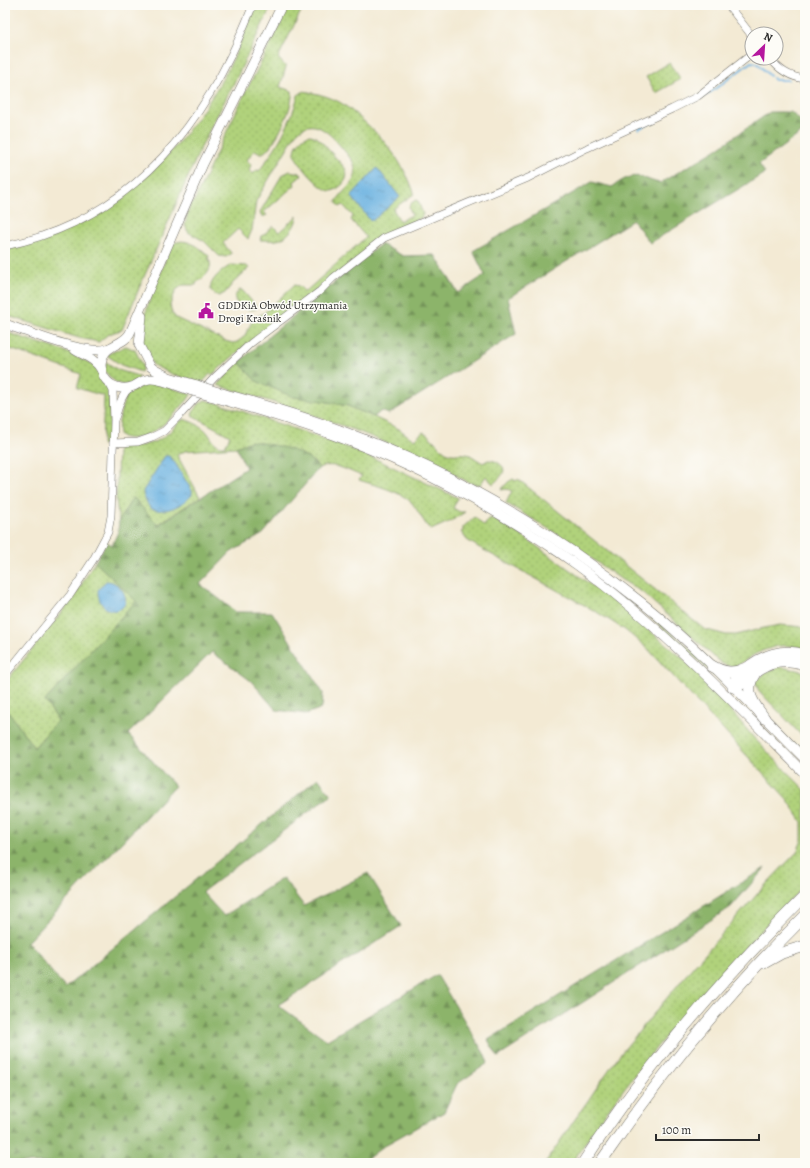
<svg xmlns="http://www.w3.org/2000/svg" width="810" height="1168" viewBox="0 0 810 1168" font-family="Alegreya,serif">
<style>
.grass{fill:url(#grass-dots);stroke:#6e7e53}
.forest{fill:url(#forest-firs);stroke:#5c704b}
.water{fill:url(#water-ripples);stroke:#4a6e86}
.lines{fill:none;stroke-linecap:round;stroke-linejoin:round}
.stream{stroke:#69b1e0;stroke-width:2}
.minor-casing{stroke:#716e66;stroke-width:8}
.major-casing{stroke:#716e66;stroke-width:10}
.highway-casing{stroke:#716e66;stroke-width:12}
.minor{stroke:#fff;stroke-width:7}
.major{stroke:#fff;stroke-width:9}
.highway{stroke:#fff;stroke-width:11}
.major-bridge-casing{stroke:#716e66;stroke-width:10;stroke-linecap:butt}
.major-bridge{stroke:#fff;stroke-width:9}
.labels{text-anchor:middle;stroke-width:3;stroke-linejoin:round;paint-order:stroke}
.poi-label{font-size:11px;fill:#2b2b2b;stroke:#fdfcf7;text-anchor:start}
</style>
<defs>
<pattern id="grass-dots" width="8" height="8" patternUnits="userSpaceOnUse"><rect width="8" height="8" fill="#b0d27b"/><path d="M2 2h.1M6 6h.1" fill="none" stroke="#98b46a" stroke-width="1.8" stroke-linecap="round"/></pattern>
<pattern id="forest-firs" width="22" height="20" patternUnits="userSpaceOnUse"><rect width="22" height="20" fill="#8cb46b"/><path d="M5 1l3.5 6h-7zM16 11l3.5 6h-7z" fill="#739358"/></pattern>
<pattern id="water-ripples" width="26" height="14" patternUnits="userSpaceOnUse"><rect width="26" height="14" fill="#69b1e0"/><path d="M2 4q2-2 4 0t4 0M15 11q2-2 4 0t4 0" fill="none" stroke="#5790b6"/></pattern>
</defs>
<rect width="100%" height="100%" fill="#fdfcf7"/>
<filter id="ink" filterUnits="userSpaceOnUse"><feTurbulence type="fractalNoise" baseFrequency=".025" numOctaves="2"/><feDisplacementMap in="SourceGraphic" scale="8" xChannelSelector="R" yChannelSelector="G"/><feConvolveMatrix kernelMatrix="1 2 1 2 8 2 1 2 1" color-interpolation-filters="sRGB"/></filter>
<filter id="wash" filterUnits="userSpaceOnUse"><feTurbulence type="fractalNoise" baseFrequency=".012" numOctaves="4" result="noise"/><feDisplacementMap in="SourceGraphic" scale="16" xChannelSelector="R" yChannelSelector="G"/><feGaussianBlur stdDeviation="0.9" result="paint"/><feColorMatrix in="noise" values="0 0 0 0 0 0 0 0 0 0 0 0 0 0 0 0 0 1.4 0 .05"/><feComposite in="paint" operator="in"/></filter>
<g filter="url(#wash)">
<rect width="100%" height="100%" fill="#f3ead4"/>
<g class="grass">
<path d="M256 5H272L235 81 203 143 140 286 122 330C112 332 106 335 99 342L79 338 5 315V249C106 231 181 156 228 69 239 48 247 26 256 5Z"/>
<path d="M289 5H304L278 58 286 67 280 87 292 91C294 106 276 145 263 153H260L255 150 247 160 251 165 249 170 252 174 257 170 259 171C277 147 291 124 298 95L304 91C314 93 324 95 333 99 343 103 351 110 359 117 383 137 403 162 414 192V194L393 209 400 221 412 215 409 207 410 204 416 200 418 201 423 214 421 218 393 231 238 352 212 375 210 374 202 383 174 375 153 365 143 346 145 315 150 299 171 245C184 235 200 247 209 256L208 258C215 269 205 277 196 283V285H183L176 290 170 305 172 313 176 318 225 341 233 343 237 342 244 337 254 318 264 313 294 285 299 286 305 292 366 237 351 220 353 216 343 205 340 207 336 202C345 186 363 181 352 160 338 144 316 109 295 135L256 201 252 230 248 239 238 229 223 243 231 253V254L226 257 219 256 204 241 188 232 185 225 190 204 193 203 244 95 274 37Z"/>
<polygon points="669,63 681,79 656,93 646,77"/>
<path d="M310 135 314 136 319 139 345 168C348 175 347 179 342 185 339 187 335 191 331 191 321 191 300 165 295 156 294 147 300 137 310 135Z"/>
<polygon points="290,171 300,173 302,175 294,182 295,185 264,212 267,215 262,217 260,212 282,175"/>
<path d="M297 216C297 225 287 239 277 240 272 241 266 240 260 240L261 237 273 226 279 232Z"/>
<path d="M232 265 247 266 249 268 233 283 225 293 219 296C198 289 222 269 232 265Z"/>
<path d="M240 290H242L256 306 257 308C247 314 225 301 240 290Z"/>
<polygon points="5,332 64,351 92,364 96,368 109,391 110,442 107,445 102,445 104,396 77,388 81,374 5,347"/>
<polygon points="126,346 135,350 143,366 141,372 121,365 108,356 108,354"/>
<path d="M106 362 118 370 138 376 139 378C126 391 114 384 105 371Z"/>
<path d="M239 362 256 381 323 401 348 406 374 417 399 429 414 440 423 432C433 437 438 448 448 453 455 456 462 452 470 455 474 457 479 461 483 463L488 460C493 460 496 461 500 464 510 471 498 479 493 484L486 476 480 485 477 484 474 485C450 472 426 460 400 449 341 422 279 404 217 385Z"/>
<path d="M148 383H154L191 394C189 399 185 403 182 406 168 422 143 446 120 436 116 430 122 402 126 397 131 390 141 387 148 383Z"/>
<path d="M205 400 221 404 336 443 380 461 458 498 453 508 460 512H465L453 520 431 530C426 527 417 508 411 502 400 491 374 485 359 480L362 476C348 471 333 461 319 468L313 461 251 441 236 447 185 451 177 455 200 497 157 525 133 497 119 521 116 501 118 450C123 443 136 447 144 445 152 443 161 440 167 434 173 430 177 423 183 419 190 421 198 424 204 429 211 434 213 448 225 446L230 436 192 415C194 409 199 403 205 400Z"/>
<path d="M513 479 516 481 518 479 704 629 726 635H736L764 628 780 625 805 627V649C792 645 781 644 768 649 761 651 754 654 749 658 737 666 735 670 721 663L642 592 622 580 554 532 506 503 512 491 507 489 501 490 508 482Z"/>
<path d="M475 517 484 526 490 518 511 528 618 604 698 671 754 738 805 790V885C721 971 637 1061 572 1163H545L617 1058 691 969 768 882 797 852 802 840V822L788 800 647 648 625 630 595 611 478 547 467 540 461 532 463 531V527Z"/>
<polygon points="530,527 621,591 689,648 725,683 724,684 646,613"/>
<polygon points="95,562 137,601 45,701 58,720 34,748 5,707 5,683 74,597"/>
<polygon points="781,667 802,671 805,673 805,739 759,691 755,682 768,671"/>
</g>
<g class="forest">
<path d="M770 112H791L805 125V130L759 164 765 173 650 243 633 220 508 298 516 334 389 414 381 411 374 417 348 406 323 401 293 397 256 381 239 362 262 342 381 244 403 256 435 255 458 293 485 275 473 251 592 182 612 187C621 181 630 174 641 177 648 179 653 182 660 183L714 151Z"/>
<path d="M251 441C276 446 303 448 319 468L263 534 231 552 200 584 236 612H272L323 693 322 708 306 714 276 710 251 681 212 652 128 734 175 786 27 942 65 988 318 778 331 795 202 892 224 916 283 878 304 906 368 873 401 926 278 1005 327 1040 437 975 485 1055 488 1063 457 1084 444 1112 385 1145 362 1163H5V707L34 748 58 720 45 701 136 601 95 562 107 542 112 545 118 532 119 521 133 497 158 525 246 468 236 447Z"/>
<polygon points="765,868 731,907 498,1057 488,1040"/>
</g>
<g class="water">
<polygon points="377,168 400,197 373,220 370,220 352,197 352,195"/>
<path d="M165 456H169L175 463 192 491V495C183 505 164 515 150 508L144 497 143 491Z"/>
<path d="M106 581C113 581 118 585 122 590 137 613 98 621 98 590Z"/>
</g>
<g class="lines">
<g class="stream">
<polyline points="801,73 805,73"/>
<polyline points="773,78 775,80 788,80"/>
<polyline points="702,97 711,92 751,62 757,63 770,76"/>
<polyline points="638,129 650,123"/>
</g>
</g>
</g>
<g filter="url(#ink)">
<g class="lines">
<defs>
<g id="minor">
<polyline points="728,5 752,36"/>
<path d="M770 58C779 70 789 77 805 79"/>
<path d="M5 246C112 224 184 151 231 55 239 39 246 22 253 5"/>
<path d="M115 418C119 407 121 394 131 387"/>
<polyline points="113,443 138,442 152,437 164,431 182,413 214,378 251,343 320,291 333,278 384,238 528,178 587,148 672,109 698,96 752,54"/>
<polyline points="5,675 70,595 93,560 108,532 111,516 114,420 113,391 109,383"/>
</g>
<g id="major">
<polyline points="142,316 139,345 150,366 155,370 169,377 197,385"/>
<path d="M5 324C26 331 91 358 109 348"/>
<path d="M75 350C85 356 96 359 102 371"/>
<path d="M192 391C180 387 163 379 151 379 144 379 140 383 134 386 123 391 110 387 104 377 101 371 100 363 103 356 109 343 124 345 130 333L203 164 282 5"/>
<path d="M215 391C257 403 299 414 340 430 450 470 550 529 641 602 700 649 752 706 805 759"/>
<path d="M210 396C250 408 290 419 330 434 417 465 501 511 577 565 661 626 732 701 805 774"/>
</g>
<g id="highway">
<path d="M805 655C783 648 762 655 745 670 739 675 735 679 733 687 741 686 743 682 749 677 767 662 782 658 805 665"/>
<path d="M712 666C724 673 734 674 746 668"/>
<path d="M755 673C743 692 753 702 764 718"/>
<polyline points="764,963 782,953 805,946"/>
<path d="M583 1163C646 1065 723 978 805 896"/>
<path d="M600 1163C661 1074 729 991 805 916"/>
</g>
</defs>
<use href="#minor" class="minor-casing"/>
<use href="#major" class="major-casing"/>
<use href="#highway" class="highway-casing"/>
<use href="#minor" class="minor"/>
<use href="#major" class="major"/>
<use href="#highway" class="highway"/>
<defs>
<g id="major-bridge">
<polyline points="197,385 215,391"/>
<polyline points="192,391 210,396"/>
</g>
</defs>
<use href="#major-bridge" class="major-bridge-casing"/>
<use href="#major-bridge" class="major-bridge"/>
</g>
</g>
<defs>
<symbol id="civic-bare" viewBox="-9 -9 18 18"><path d="M-.6-6.5H3V-4.5H.6V-3L4-1V1h2V6H-6V1h2V-1L-.6-3ZM-1.2 2.5V6h2.4V2.5Z" fill="#b5179e" stroke="#fdfcf7" stroke-width="2.5" paint-order="stroke"/></symbol>
</defs>
<g fill-rule="evenodd">
<use href="#civic-bare" x="195" y="300" width="22" height="22"/>
</g>
<g class="labels">
<g class="poi-label">
<text x="218" y="309">GDDKiA Obwód Utrzymania<tspan x="218" dy="13">Drogi Kraśnik</tspan></text>
</g>
</g>
<rect width="810" height="1168" fill="none" stroke="#fdfcf7" stroke-width="20"/>
<g transform="translate(764 46) rotate(25)"><circle r="19" fill="#fdfcf7" stroke="#a9a8a5"/>
<path d="M0-3L7 15L0 10L-7 15Z" fill="#b5179e"/>
<text y="-6" font-size="11" font-weight="bold" text-anchor="middle" fill="#2b2b2b">N</text>
</g>
<path d="M656 1134v6h103v-6" fill="none" stroke="#2b2b2b" stroke-width="2"/>
<text x="662" y="1134" font-size="12" fill="#2b2b2b" stroke="#fdfcf7" stroke-width="3" paint-order="stroke">100 m</text>
</svg>
